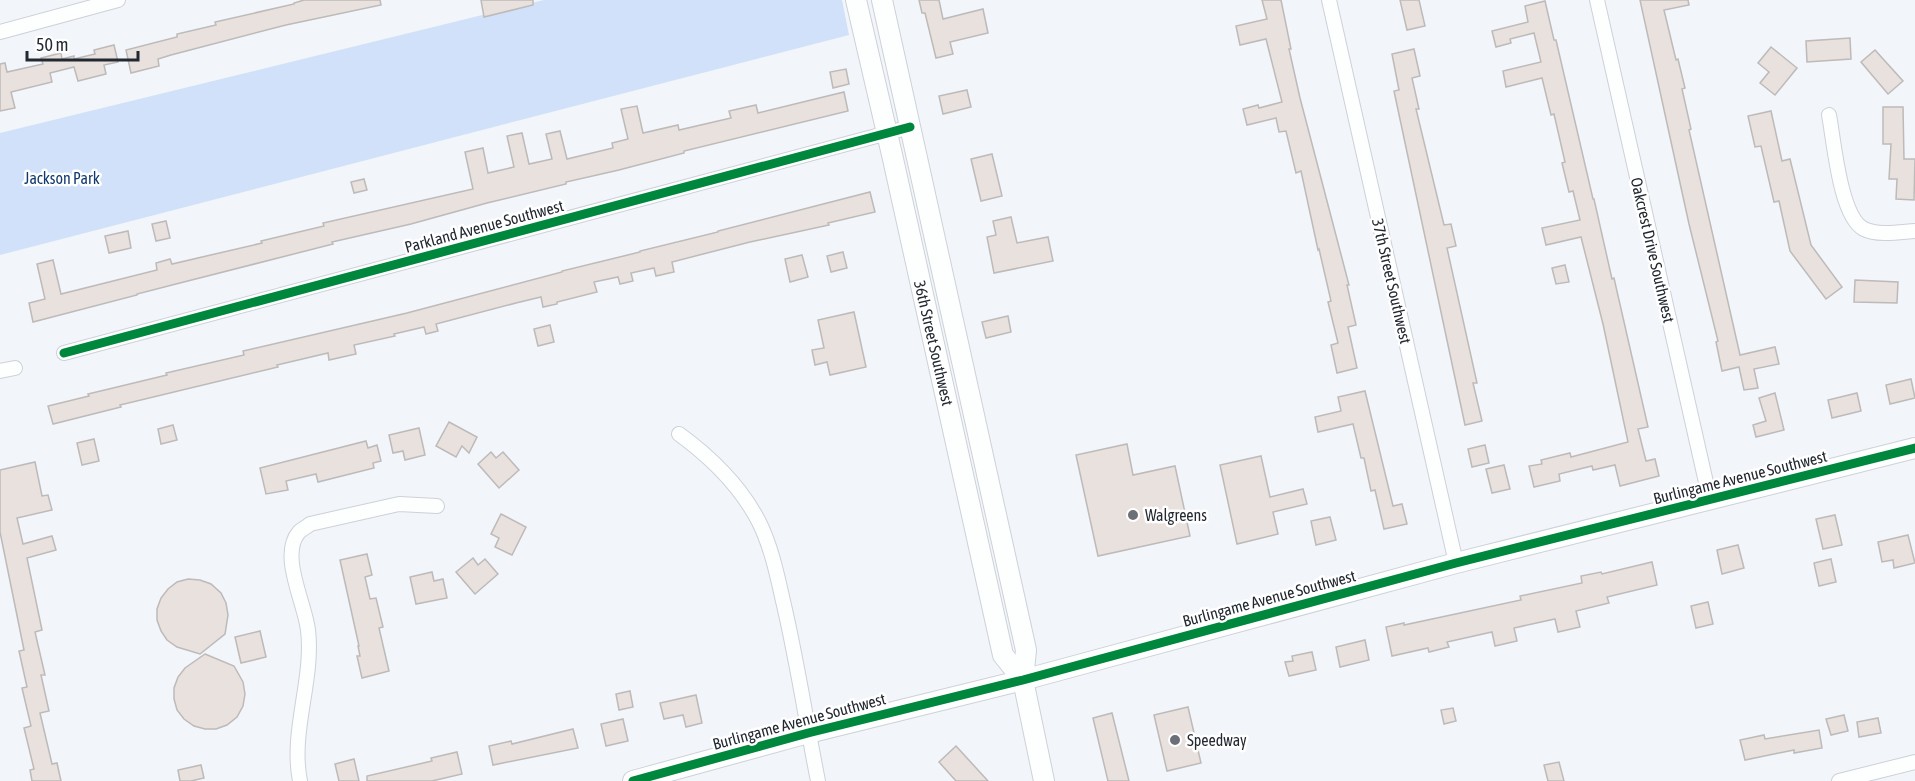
<svg xmlns="http://www.w3.org/2000/svg" width="1915" height="781" viewBox="0 0 1915 781" font-family="'Asap Condensed',sans-serif">
<style>
.green{fill:#d0e1f9}
.building{fill:#e8e1dd;stroke:#bdbab9;stroke-width:1.5}
.lines{fill:none;stroke-linecap:round;stroke-linejoin:round}
.street-casing{stroke:#cdd1d8;stroke-width:16}
.secondary-casing{stroke:#cdd1d8;stroke-width:22}
.street{stroke:#fdfefe;stroke-width:14}
.secondary{stroke:#fdfefe;stroke-width:20}
.cycleway-casing{stroke:#fff;stroke-width:13}
.cycleway{stroke:#00873e;stroke-width:9}
.poi-dot{fill:#6b7077;stroke:#fff;stroke-width:2}
.labels{text-anchor:middle;stroke-width:5;stroke-linejoin:round;paint-order:stroke}
.park-label{font-size:16px;fill:#103971;stroke:#fff}
.street-label{font-size:16px;fill:#232931;stroke:#fff}
.poi-label{font-size:16px;fill:#232931;stroke:#fff;text-anchor:start}
</style>
<rect width="100%" height="100%" fill="#f2f5fa"/>
<polygon class="green" points="544,0 842,0 849,35 0,255 0,133"/>
<g class="building">
<polygon points="304,0 380,0 381,5 286,25 171,55 158,59 159,66 131,73 126,50 177,37 177,34 216,25 215,22 294,4 294,3"/>
<polygon points="481,0 533,0 533,5 484,17"/>
<polygon points="919,0 939,0 943,19 983,9 988,33 950,42 953,54 936,58 925,13 922,13"/>
<polygon points="1262,0 1281,0 1291,49 1289,49 1300,98 1349,285 1347,285 1356,325 1348,327 1357,368 1337,373 1331,345 1338,343 1328,302 1331,301 1319,249 1318,250 1301,171 1296,173 1286,131 1279,132 1276,118 1247,125 1243,109 1258,105 1259,108 1282,102 1266,39 1240,45 1236,26 1267,19"/>
<polygon points="1400,0 1419,0 1425,26 1407,30"/>
<polygon points="1640,0 1688,0 1689,5 1664,10 1676,60 1678,59 1685,88 1682,89 1691,129 1689,130 1740,355 1775,347 1779,364 1754,369 1758,388 1744,390 1739,367 1722,371 1716,342 1718,341 1689,224"/>
<polygon points="1545,1 1554,40 1556,40 1593,199 1594,199 1612,279 1614,278 1648,427 1638,429 1646,461 1655,459 1659,476 1620,486 1615,465 1593,470 1592,466 1559,474 1560,481 1534,487 1529,466 1542,464 1541,460 1570,453 1571,457 1628,442 1603,324 1581,237 1546,245 1542,228 1580,220 1573,191 1569,192 1562,163 1565,162 1554,114 1551,115 1542,78 1506,87 1503,71 1541,62 1534,33 1510,39 1511,43 1496,47 1492,31 1528,22 1525,6"/>
<polygon points="1850,38 1851,59 1807,62 1806,41"/>
<polygon points="114,45 118,62 104,65 106,74 78,81 74,67 50,73 52,82 11,92 15,108 0,111 0,64 5,63 7,72 43,64 41,58 61,53 62,59 74,56 74,59 95,54 94,50"/>
<polygon points="1771,47 1797,68 1775,95 1760,83 1769,72 1758,63"/>
<polygon points="1414,49 1420,76 1412,78 1419,109 1416,109 1444,225 1451,224 1456,246 1447,248 1477,383 1473,383 1482,421 1465,425 1394,91 1399,90 1392,54"/>
<polygon points="1875,50 1903,81 1888,94 1861,62"/>
<polygon points="846,69 849,84 833,88 830,72"/>
<polygon points="967,90 971,107 943,114 939,96"/>
<polygon points="844,92 848,111 684,151 684,153 619,170 566,182 566,184 487,203 411,224 332,242 333,244 176,284 137,294 137,295 33,322 29,303 45,299 37,264 53,260 61,294 157,270 156,263 170,259 172,264 262,243 261,241 324,226 323,223 473,189 465,152 483,148 488,173 514,167 507,136 522,133 529,164 552,159 546,134 560,131 567,159 613,148 612,143 628,139 621,109 637,106 643,133 678,125 679,130 731,118 729,111 756,105 758,113"/>
<polygon points="1883,107 1903,107 1904,159 1915,159 1914,200 1896,199 1897,179 1889,179 1891,144 1883,144"/>
<polygon points="1771,111 1782,161 1790,159 1811,245 1842,287 1826,299 1790,251 1779,201 1774,202 1761,146 1755,147 1748,116"/>
<polygon points="992,154 1002,196 981,201 971,159"/>
<polygon points="364,179 367,190 354,193 351,182"/>
<polygon points="870,192 875,212 828,223 829,225 750,242 672,262 674,272 656,276 654,268 631,273 633,281 620,284 618,277 594,282 597,292 557,302 557,304 543,307 541,297 516,303 436,324 438,331 426,334 424,327 394,334 395,336 354,345 356,354 329,360 328,353 277,365 278,367 120,405 121,407 53,424 48,406 89,396 88,394 167,375 166,373 244,355 243,351 407,313 562,272 562,271 640,252 640,251 718,232 718,231"/>
<polygon points="1011,217 1017,243 1048,237 1053,261 994,273 987,237 996,235 993,221"/>
<polygon points="166,221 170,238 156,241 152,224"/>
<polygon points="128,231 131,248 109,253 105,236"/>
<polygon points="843,252 847,268 831,272 827,256"/>
<polygon points="802,255 808,277 790,282 785,259"/>
<polygon points="1565,265 1569,282 1556,284 1552,268"/>
<polygon points="1855,280 1898,282 1897,303 1854,302"/>
<polygon points="854,312 866,367 830,375 827,362 815,365 812,350 824,348 818,320"/>
<polygon points="1008,316 1011,332 986,338 982,322"/>
<polygon points="550,325 554,342 538,346 534,329"/>
<polygon points="1911,379 1915,398 1890,404 1886,385"/>
<polygon points="1365,391 1393,506 1402,504 1407,524 1384,529 1375,490 1371,491 1364,458 1361,458 1353,424 1318,432 1315,417 1341,411 1338,397"/>
<polygon points="1775,393 1784,430 1756,437 1753,425 1766,421 1759,398"/>
<polygon points="1857,393 1861,411 1832,418 1828,400"/>
<polygon points="449,422 477,437 469,453 462,446 456,457 436,446"/>
<polygon points="173,425 177,440 161,444 158,429"/>
<polygon points="419,428 425,455 405,460 403,451 393,453 389,435"/>
<polygon points="94,439 99,461 82,465 77,443"/>
<polygon points="366,441 368,448 377,445 381,461 373,463 374,468 318,482 316,474 286,481 288,490 266,494 260,468"/>
<polygon points="1127,444 1133,475 1175,466 1190,536 1098,556 1076,455"/>
<polygon points="1485,445 1489,463 1472,467 1468,449"/>
<polygon points="491,452 496,458 503,452 519,470 499,488 478,464"/>
<polygon points="1261,456 1270,497 1303,489 1307,504 1273,512 1278,534 1237,544 1220,465"/>
<polygon points="35,462 42,496 48,495 52,510 17,518 23,544 52,536 56,550 27,558 42,630 35,632 45,675 41,675 49,711 40,713 52,764 57,763 61,781 32,781 30,770 34,769 24,728 31,726 22,688 27,687 19,651 24,650 0,532 0,470"/>
<polygon points="1504,465 1510,489 1492,493 1486,469"/>
<polygon points="501,514 526,527 512,555 495,547 499,538 491,534"/>
<polygon points="1835,515 1842,545 1823,549 1816,519"/>
<polygon points="1330,517 1336,540 1316,545 1311,521"/>
<polygon points="1908,535 1915,563 1894,568 1893,560 1882,562 1878,542"/>
<polygon points="1738,545 1744,568 1722,574 1717,550"/>
<polygon points="367,554 372,575 365,577 370,599 376,598 383,627 379,628 389,671 362,678 357,656 360,656 358,646 359,646 340,560"/>
<polygon points="473,558 478,565 485,559 498,574 475,594 456,572"/>
<polygon points="1831,559 1836,582 1819,586 1814,563"/>
<polygon points="1652,562 1657,585 1607,597 1609,603 1576,611 1580,627 1558,632 1555,619 1514,628 1517,641 1495,646 1492,632 1447,642 1449,647 1429,652 1428,648 1392,656 1386,627 1404,623 1404,625 1521,600 1520,596 1582,583 1581,576 1601,572 1602,574"/>
<polygon points="432,572 434,581 443,579 447,598 416,604 410,577"/>
<polygon points="188,579 200,580 211,584 221,593 226,603 228,615 225,634 200,654 177,647 167,640 161,631 157,620 157,609 161,598 168,589 177,582"/>
<polygon points="1708,602 1713,624 1696,628 1691,606"/>
<polygon points="260,631 266,657 241,663 235,637"/>
<polygon points="1365,640 1369,660 1340,667 1336,647"/>
<polygon points="1312,652 1316,670 1289,676 1285,662 1293,661 1292,656"/>
<polygon points="205,654 234,666 243,682 245,694 243,706 237,717 227,725 216,729 205,729 194,726 184,719 177,710 174,699 174,688 178,677 185,668"/>
<polygon points="630,691 633,707 619,710 616,694"/>
<polygon points="696,695 702,723 686,727 683,715 664,719 660,703"/>
<polygon points="1188,707 1201,763 1167,771 1154,715"/>
<polygon points="1453,708 1456,721 1444,724 1441,710"/>
<polygon points="1112,713 1129,781 1108,781 1093,718"/>
<polygon points="1844,715 1848,731 1831,735 1826,719"/>
<polygon points="1878,718 1881,733 1859,737 1857,722"/>
<polygon points="623,719 628,741 606,746 601,724"/>
<polygon points="573,729 578,748 493,765 489,746 511,741 512,744"/>
<polygon points="1819,730 1822,748 1794,753 1794,750 1745,760 1740,740 1764,735 1765,739"/>
<polygon points="956,746 988,781 956,781 939,762"/>
<polygon points="457,752 462,774 432,781 367,781 367,776 432,761 431,758"/>
<polygon points="354,759 359,781 339,781 335,764"/>
<polygon points="1559,762 1564,781 1548,781 1544,765"/>
<polygon points="201,765 204,778 191,781 180,781 178,770"/>
</g>
<g class="lines">
<defs>
<g id="street">
<polyline points="1329,0 1456,563"/>
<polyline points="1597,0 1710,500"/>
<polyline points="0,32 118,0"/>
<path d="M1829 115C1834 141 1840 217 1864 229 1878 236 1900 232 1915 231"/>
<polyline points="64,353 910,127"/>
<polyline points="0,371 15,368"/>
<path d="M679 434C712 458 740 485 759 522 771 546 777 574 783 601 797 660 806 721 818 781"/>
<path d="M300 781C290 731 314 680 308 630 305 603 279 555 299 532 302 529 307 527 310 524L399 504 437 506"/>
<polyline points="1839,781 1915,762"/>
</g>
<g id="secondary">
<polyline points="856,0 893,159 1003,655 1023,680"/>
<polyline points="882,0 1026,650 1023,680 1044,781"/>
<polyline points="633,781 808,733 1023,680 1456,563 1915,448"/>
</g>
</defs>
<use href="#street" class="street-casing"/>
<use href="#secondary" class="secondary-casing"/>
<use href="#street" class="street"/>
<use href="#secondary" class="secondary"/>
<defs>
<g id="cycleway">
<polyline points="64,353 910,127"/>
<polyline points="633,781 808,733 1023,680 1456,563 1915,448"/>
</g>
</defs>
<use href="#cycleway" class="cycleway-casing"/>
<use href="#cycleway" class="cycleway"/>
</g>
<g class="poi-dot">
<circle cx="1133" cy="515" r="6"/>
<circle cx="1175" cy="740" r="6"/>
</g>
<g class="labels">
<g class="park-label">
<text x="62" y="184">Jackson Park</text>
</g>
<g class="street-label">
<text transform="translate(484 226) rotate(-15)" y="6">Parkland Avenue Southwest</text>
<text transform="translate(1653 250) rotate(77)" y="6">Oakcrest Drive Southwest</text>
<text transform="translate(1392 281) rotate(77)" y="6">37th Street Southwest</text>
<text transform="translate(934 343) rotate(77)" y="6">36th Street Southwest</text>
<text transform="translate(1740 477) rotate(-14)" y="6">Burlingame Avenue Southwest</text>
<text transform="translate(1269 598) rotate(-15)" y="6">Burlingame Avenue Southwest</text>
<text transform="translate(799 721) rotate(-15)" y="6">Burlingame Avenue Southwest</text>
</g>
<g class="poi-label">
<text x="1145" y="521">Walgreens</text>
<text x="1187" y="746">Speedway</text>
</g>
</g>
<path d="M27 51v9h111v-9" fill="none" stroke="#232931" stroke-width="3"/>
<text x="36" y="51" font-size="18" fill="#232931" stroke="#ffffff" stroke-width="4.5" paint-order="stroke">50 m</text>
</svg>
